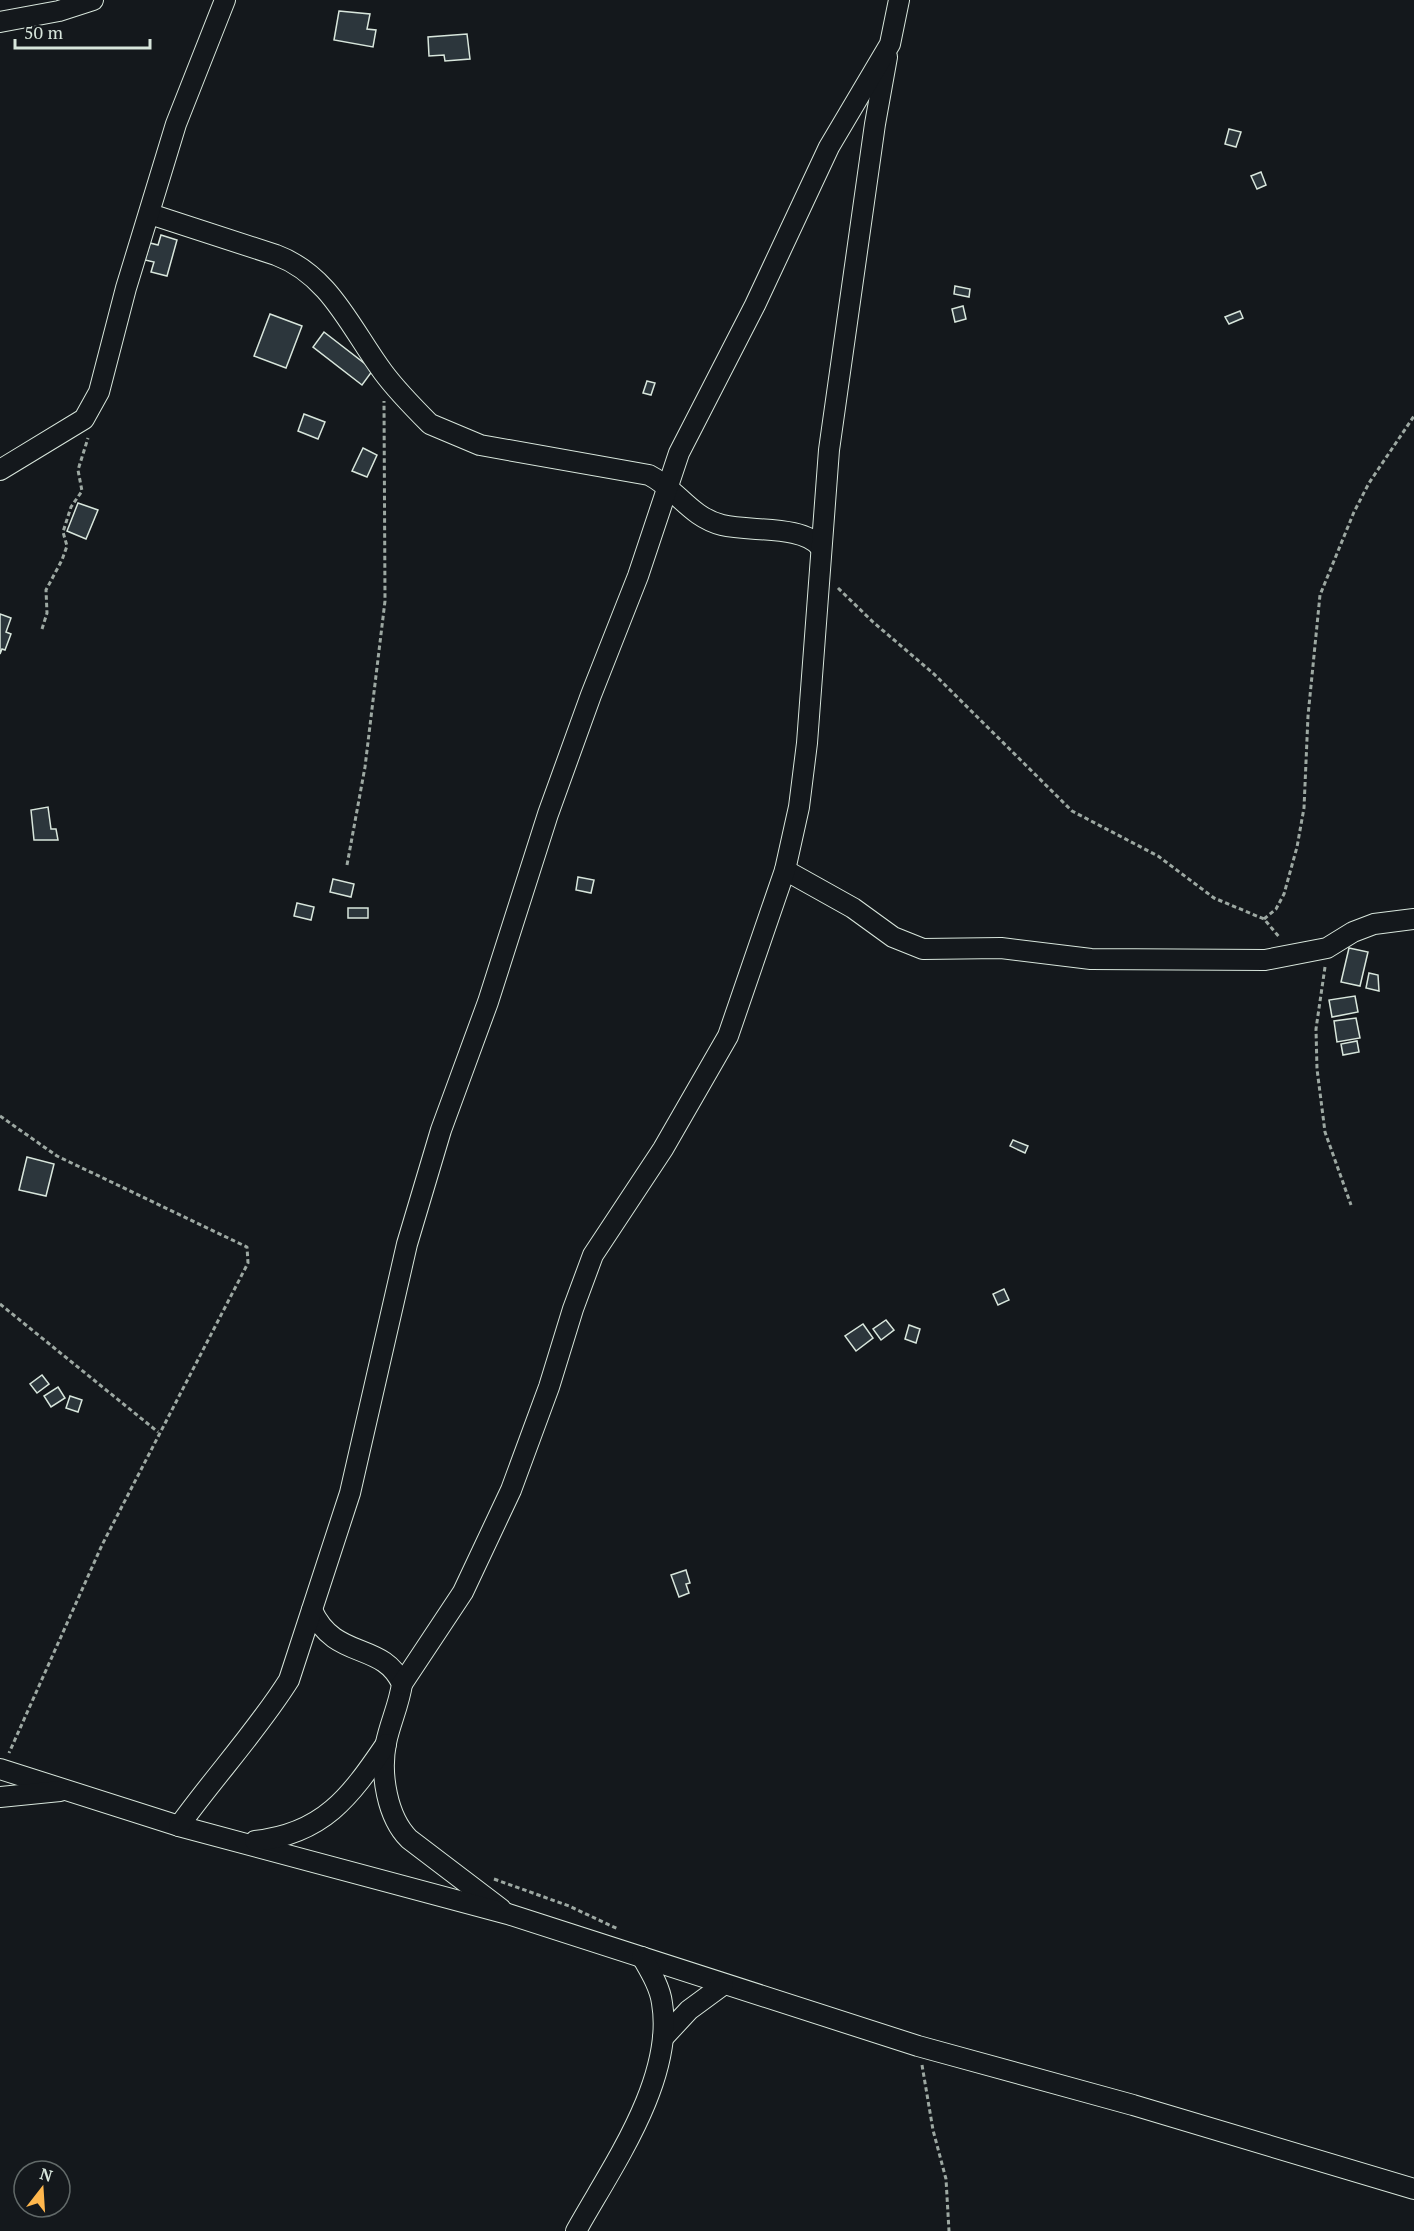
<svg xmlns="http://www.w3.org/2000/svg" width="1414" height="2231" viewBox="0 0 1414 2231" font-family="'PT Serif',serif">
	<style>
		.building { fill: #2c363c; stroke: #d8e6dc; stroke-width: 1.5 }
		.lines { fill: none; stroke-linecap: round; stroke-linejoin: round }
		.minor-casing { stroke: #d8e6dc; stroke-width: 22 }
		.path { stroke: #9da8a2; stroke-width: 3; stroke-dasharray: 4.5 3; stroke-linecap: butt }
		.minor { stroke: #14181c; stroke-width: 20 }
	</style>
	<rect width="100%" height="100%" fill="#14181c"/>
	<g class="building">
		<path d="M339 11 370 14 367 29 376 30 373 47 334 40Z"/>
		<path d="M467 34 470 59 445 61 444 55 429 56 428 37Z"/>
		<path d="M1229 129 1241 132 1236 147 1225 144Z"/>
		<path d="M1261 172 1266 185 1257 189 1251 176Z"/>
		<path d="M161 235 177 240 167 276 151 272 154 262 145 260 150 243 158 245Z"/>
		<path d="M955 286 970 289 969 297 954 294Z"/>
		<path d="M963 306 966 319 955 322 952 309Z"/>
		<path d="M1240 311 1243 318 1229 324 1225 317Z"/>
		<path d="M270 314 302 326 286 368 254 356Z"/>
		<path d="M324 332 373 370 362 385 313 347Z"/>
		<path d="M647 381 655 383 651 395 643 393Z"/>
		<path d="M304 414 325 422 318 439 298 431Z"/>
		<path d="M363 448 377 455 367 477 352 471Z"/>
		<path d="M78 503 98 510 86 539 67 531Z"/>
		<path d="M0 614 11 618 6 632 11 634 5 650 2 649 0 654Z"/>
		<path d="M48 807 51 829H56L58 840H34L31 810Z"/>
		<path d="M578 877 594 880 591 893 576 890Z"/>
		<path d="M333 879 354 884 351 897 330 892Z"/>
		<path d="M297 903 314 907 311 920 294 916Z"/>
		<rect x="348" y="908" width="20" height="10"/>
		<path d="M1349 948 1368 952 1360 986 1341 982Z"/>
		<path d="M1369 973 1378 975 1379 991 1366 988Z"/>
		<path d="M1355 996 1358 1012 1332 1017 1329 1000Z"/>
		<path d="M1356 1018 1360 1038 1337 1042 1334 1021Z"/>
		<path d="M1357 1041 1359 1052 1343 1055 1341 1044Z"/>
		<path d="M1013 1140 1028 1146 1025 1153 1010 1146Z"/>
		<path d="M27 1157 54 1164 46 1196 19 1190Z"/>
		<path d="M1004 1289 1009 1300 998 1305 993 1294Z"/>
		<path d="M886 1320 894 1330 881 1340 873 1329Z"/>
		<path d="M863 1324 873 1338 856 1351 845 1336Z"/>
		<path d="M909 1325 920 1329 916 1343 905 1339Z"/>
		<path d="M42 1375 49 1384 37 1393 30 1384Z"/>
		<path d="M58 1387 65 1398 51 1407 44 1396Z"/>
		<path d="M70 1396 82 1400 78 1412 66 1408Z"/>
		<path d="M686 1570 690 1583 686 1584 689 1593 679 1597 671 1575Z"/>
	</g>
	<g class="lines">
		<defs>
			<g id="minor">
				<path d="M0 22 59 11 93 0"/>
				<path d="M150 214 276 255C330 275 351 329 383 372 397 391 414 408 430 424L480 445 649 475C677 489 690 517 722 525 751 532 803 525 820 547"/>
				<path d="M0 470 84 419 99 392 126 288 176 124 225 0"/>
				<path d="M785 870 853 908 893 937 923 949 1001 948 1091 959 1265 960 1327 948 1353 932 1374 924 1414 919"/>
				<path d="M312 1610C335 1661 383 1641 402 1684 399 1705 390 1723 386 1743 380 1774 387 1817 409 1839L501 1909"/>
				<path d="M402 1684 463 1592 511 1490 549 1387 573 1309 593 1255 663 1149 728 1036 785 870 799 807 807 743 829 450 875 124 887 57"/>
				<path d="M0 1769 179 1826 508 1914 918 2046 1133 2105 1414 2189"/>
				<path d="M0 1797 60 1791"/>
				<path d="M179 1826C214 1777 257 1731 289 1680L350 1493 407 1244 441 1130 488 1002 548 814 591 695 638 576 679 453 755 305 829 147 890 44 899 0"/>
				<path d="M255 1841C323 1834 350 1797 386 1744"/>
				<path d="M663 2038 689 2010 723 1985"/>
				<path d="M576 2231C611 2168 675 2079 662 2003 660 1987 650 1971 642 1957"/>
			</g>
		</defs>
		<use href="#minor" class="minor-casing"/>
		<g class="path">
			<path d="M838 588 873 622 934 674 1072 811 1158 856 1214 898 1264 919 1280 938"/>
			<path d="M42 629 47 613 46 590 62 560 67 546 63 532 71 507 82 491 78 470 88 438"/>
			<path d="M347 865 365 767 385 601 384 401"/>
			<path d="M1264 919 1276 909 1284 894 1297 847 1304 808 1308 716 1320 595 1354 512 1369 483 1414 416"/>
			<path d="M1325 967 1316 1029 1317 1069 1325 1132 1351 1205"/>
			<path d="M0 1116 57 1156 247 1247 248 1263 102 1545 9 1753"/>
			<path d="M0 1304 158 1432"/>
			<path d="M494 1879 569 1906 618 1929"/>
			<path d="M922 2065 933 2130 946 2179 949 2231"/>
		</g>
		<use href="#minor" class="minor"/>
	</g>
	<g transform="translate(42 2189) rotate(17)"><circle r="28" fill="#14181c" stroke="#626a69" stroke-width="1.5"/>
	<path d="M0-4.5L10 22L0 15L-10 22Z" fill="#ffb74d"/>
	<text y="-9" font-size="16" font-weight="bold" text-anchor="middle" fill="#d8e6dc">N</text>
	</g>
	<path d="M15 39v9h135v-9" fill="none" stroke="#d8e6dc" stroke-width="3"/>
	<text x="24" y="39" font-size="18" fill="#d8e6dc" stroke="#14181c" stroke-width="4.5" paint-order="stroke">50 m</text>
</svg>
